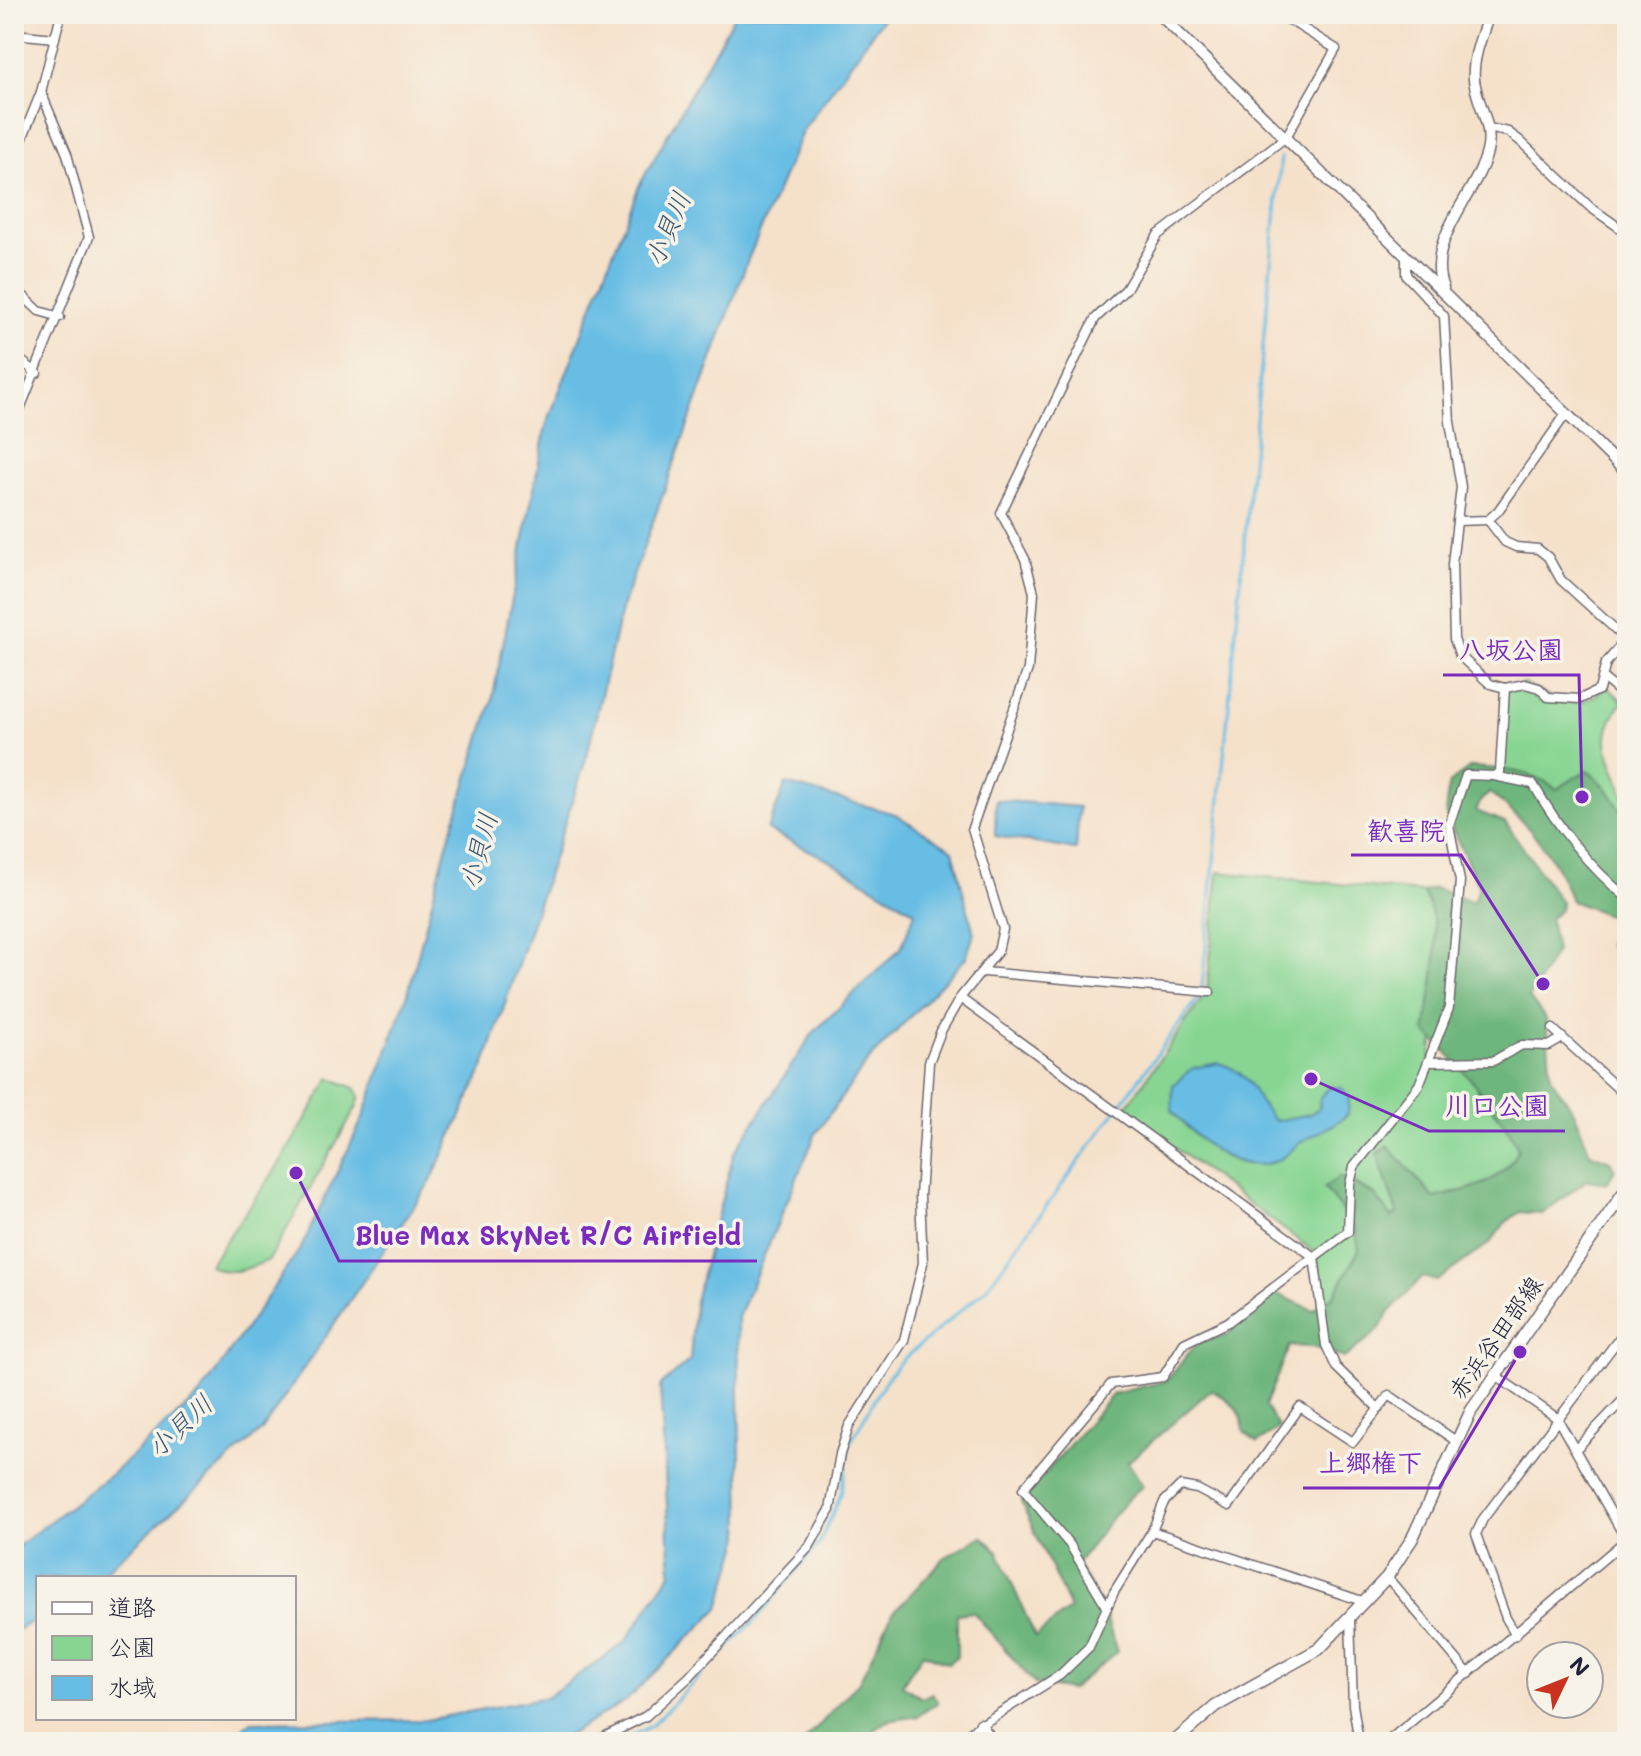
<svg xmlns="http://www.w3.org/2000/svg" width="1641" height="1756" viewBox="0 0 1641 1756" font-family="Mali,'Klee One',sans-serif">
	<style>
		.green { fill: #88d593; stroke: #557c67; stroke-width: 2 }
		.forest { fill: #6eb67d; stroke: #486c5c; stroke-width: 2 }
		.water { fill: #67bde4; stroke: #447090; stroke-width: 2 }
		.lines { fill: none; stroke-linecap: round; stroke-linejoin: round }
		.stream { stroke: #67bde4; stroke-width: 3 }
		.minor-casing { stroke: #6c656d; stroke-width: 11 }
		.tertiary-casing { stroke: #6c656d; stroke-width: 13 }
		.secondary-casing { stroke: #6c656d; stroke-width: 14 }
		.minor { stroke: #fff; stroke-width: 8 }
		.tertiary { stroke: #fff; stroke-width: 10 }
		.secondary { stroke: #fff; stroke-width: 11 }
		.labels { text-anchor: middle; stroke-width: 7; stroke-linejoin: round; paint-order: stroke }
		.street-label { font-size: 24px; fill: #22223b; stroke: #f7f3e8 }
		.water-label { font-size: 26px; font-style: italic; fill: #3a5876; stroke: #f7f3e8 }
		.leader { fill: none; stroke: #7b2cbf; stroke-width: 3 }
		.callout-dot { fill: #7b2cbf; stroke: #f7f3e8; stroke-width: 3 }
		.callout-label { font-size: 26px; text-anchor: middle; font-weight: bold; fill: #7b2cbf; stroke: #f7f3e8; stroke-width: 7; stroke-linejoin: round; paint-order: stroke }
	</style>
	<rect width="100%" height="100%" fill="#f7f3e8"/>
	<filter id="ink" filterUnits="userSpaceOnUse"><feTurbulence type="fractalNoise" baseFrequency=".0125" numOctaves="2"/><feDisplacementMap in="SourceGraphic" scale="16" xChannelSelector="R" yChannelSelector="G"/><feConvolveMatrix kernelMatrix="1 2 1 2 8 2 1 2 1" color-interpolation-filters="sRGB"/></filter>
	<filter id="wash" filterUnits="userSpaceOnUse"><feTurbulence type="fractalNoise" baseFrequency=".006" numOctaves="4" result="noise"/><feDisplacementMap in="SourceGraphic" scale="32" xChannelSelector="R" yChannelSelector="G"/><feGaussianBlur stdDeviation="1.8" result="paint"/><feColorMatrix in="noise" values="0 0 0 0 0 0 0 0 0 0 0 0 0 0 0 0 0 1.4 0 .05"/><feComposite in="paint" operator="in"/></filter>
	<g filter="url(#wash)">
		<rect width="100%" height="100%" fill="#f5e1ca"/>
		<g class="green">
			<path d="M1525 684C1553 700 1582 714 1606 686L1623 701C1587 749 1622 765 1627 812 1630 839 1627 868 1627 894L1500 772 1505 688Z"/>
			<path d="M1218 872 1460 896 1429 1067 1472 1060 1477 1090 1530 1154 1499 1179 1445 1205 1322 1306 1317 1254 1124 1110 1207 992Z"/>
			<path d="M330 1078 355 1088 360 1096 356 1108 269 1260C248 1269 230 1277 209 1265L280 1163Z"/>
		</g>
		<path class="forest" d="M1471 767C1502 769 1531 770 1557 789L1587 770 1605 786 1627 819V972L1608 944 1624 921 1571 901C1556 855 1527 822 1490 793L1482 799 1476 811 1505 822 1561 902 1560 910 1550 919 1556 951 1529 998 1546 1019 1551 1078 1575 1113 1590 1153 1610 1161 1615 1170 1607 1183 1587 1180 1542 1214 1520 1212 1505 1223 1491 1242 1437 1281 1422 1277 1387 1315 1379 1330 1344 1358 1312 1347 1289 1346 1265 1406 1279 1428 1257 1443 1244 1432C1243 1410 1230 1399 1211 1390L1128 1462 1143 1486C1115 1507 1099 1538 1076 1564L1103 1607 1117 1652 1071 1690 1035 1684 973 1612 957 1614V1656L948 1663 923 1653 902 1685 922 1698 932 1693 938 1702 918 1716 887 1721 860 1742H804L859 1682 892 1614 944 1558 982 1536 998 1551 1035 1637 1070 1609 1021 1502 1113 1394 1166 1381C1189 1358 1188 1338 1226 1336L1273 1292 1313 1310 1334 1295 1359 1250 1355 1227 1324 1188 1340 1177 1374 1194 1392 1217 1397 1213 1377 1154 1388 1146 1434 1198C1470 1189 1502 1185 1518 1149 1506 1117 1451 1054 1425 1032 1432 988 1447 931 1422 892L1434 888 1473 902 1479 887 1445 813 1449 783Z"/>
		<g class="water">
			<path d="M735 14H886L803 130 749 257 621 610 586 759 485 1064 431 1181 262 1430 98 1578H38V1618L14 1632V1549L113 1473 200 1395 302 1246 363 1118 408 993 446 848 492 701 546 426 639 186Z"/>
			<path d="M786 784 895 814 953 850 974 934 966 958 868 1061 816 1133 738 1317 741 1537 719 1608 627 1700 557 1742H220L251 1722 426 1720 547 1697 625 1642 671 1573 660 1386 690 1360 695 1301 734 1153 813 1033 901 948 915 912 827 859 767 830Z"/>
			<path d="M996 800 1079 807 1076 850 995 836Z"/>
			<path d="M1218 1063C1257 1074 1251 1099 1275 1121L1310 1114 1319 1108 1320 1098 1329 1088 1341 1087 1349 1097 1348 1114C1334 1127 1318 1132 1301 1142 1293 1148 1285 1158 1276 1161 1235 1177 1196 1139 1172 1110L1173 1085 1193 1068Z"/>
		</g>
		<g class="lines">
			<g class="stream">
				<path d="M1202 988 1281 157"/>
				<path d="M618 1742 651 1726 755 1620 819 1544 841 1494 850 1443 885 1381 899 1363 986 1289 1201 994"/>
			</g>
		</g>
	</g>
	<g filter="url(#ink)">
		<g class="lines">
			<defs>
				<g id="minor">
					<path d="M14 34 55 38"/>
					<path d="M1488 128 1508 132 1519 140 1590 207 1627 233"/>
					<path d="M14 159 41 92 61 14"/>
					<path d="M1406 256V275L1444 316 1450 422 1461 487 1452 564 1454 639 1460 656 1490 684 1505 688 1525 684 1539 688 1548 697 1580 699 1599 690 1606 663 1627 638"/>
					<path d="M14 287 39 311 60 317"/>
					<path d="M14 355 37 373"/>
					<path d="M14 424 89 237 67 154 41 92"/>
					<path d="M1488 520 1505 542 1516 547 1538 549 1548 557 1561 580 1626 639"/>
					<path d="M1457 521 1488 520 1498 511 1566 414"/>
					<path d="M1604 679 1627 698"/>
					<path d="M1494 776 1533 784C1559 828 1587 865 1627 898"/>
					<path d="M984 972 1210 992"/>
					<path d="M960 998 1314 1257 1228 1322 1184 1343 1163 1377 1111 1384 1023 1489 1070 1545 1107 1607"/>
					<path d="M1553 1029 1627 1097"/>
					<path d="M1430 1062 1493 1061 1522 1045 1549 1046 1561 1039"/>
					<path d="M1615 1205 1627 1213"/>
					<path d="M1496 1376 1557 1418 1627 1541"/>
					<path d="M1379 1409 1336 1367 1326 1345 1314 1257 1348 1232 1350 1184 1354 1167 1419 1085 1449 1008 1460 881 1449 825 1466 775 1495 776 1500 772 1505 688"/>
					<path d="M1576 1449 1627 1396"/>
					<path d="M1152 1531 1365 1602"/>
					<path d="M1387 1577 1469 1674"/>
					<path d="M1350 1619 1353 1705 1359 1742"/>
					<path d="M1516 1635 1506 1618 1476 1534 1483 1519 1627 1328"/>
					<path d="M980 1723 995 1742"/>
					<path d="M594 1742 646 1716 689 1677 809 1547 830 1510 840 1454 849 1426 904 1340 923 1263 920 1196 929 1062 941 1031 960 998 998 951 1003 929 972 828 1028 669 1034 593 1025 559 1001 513 1095 319 1126 289 1158 235 1286 137 1336 49 1280 14"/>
					<path d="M954 1742 1060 1675 1089 1647 1114 1592 1152 1531 1164 1502 1180 1486 1197 1489 1229 1506 1300 1407 1353 1442 1389 1395 1456 1441"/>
					<path d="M1387 1742 1627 1539"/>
				</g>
				<g id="tertiary">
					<path d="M1159 14 1627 473"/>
					<path d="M1443 288C1424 241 1476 195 1487 152 1494 126 1477 105 1474 80 1472 58 1482 35 1489 14"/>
				</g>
				<path id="secondary" d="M1174 1742 1216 1706 1319 1649 1387 1577 1412 1539 1471 1411 1627 1188"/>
			</defs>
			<use href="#minor" class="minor-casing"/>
			<use href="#tertiary" class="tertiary-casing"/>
			<use href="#secondary" class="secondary-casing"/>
			<use href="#minor" class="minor"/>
			<use href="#tertiary" class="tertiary"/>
			<use href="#secondary" class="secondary"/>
		</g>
	</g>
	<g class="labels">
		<g class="street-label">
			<text transform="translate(1496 1338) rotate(-55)" y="8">赤浜谷田部線</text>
		</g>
		<g class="water-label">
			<text transform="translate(668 229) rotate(-67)" y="9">小貝川</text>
			<text transform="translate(479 851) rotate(-75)" y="9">小貝川</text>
			<text transform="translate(180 1426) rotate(-43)" y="9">小貝川</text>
		</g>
	</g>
	<path class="leader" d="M1582 797L1579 675H1443M1543 984L1461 855H1351M1311 1079L1429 1131H1565M296 1173L339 1261H757M1520 1352L1439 1488H1303"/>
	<g class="callout-dot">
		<circle cx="1582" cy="797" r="8"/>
		<circle cx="1543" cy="984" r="8"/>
		<circle cx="1311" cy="1079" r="8"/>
		<circle cx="296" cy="1173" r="8"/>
		<circle cx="1520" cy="1352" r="8"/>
	</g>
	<g class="callout-label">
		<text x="1511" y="659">八坂公園</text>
		<text x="1406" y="840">歓喜院</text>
		<text x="1497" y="1115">川口公園</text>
		<text x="548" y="1245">Blue Max SkyNet R/C Airfield</text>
		<text x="1371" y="1472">上郷権下</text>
	</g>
	<rect width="1641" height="1756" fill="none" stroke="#f7f3e8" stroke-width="48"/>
	<rect x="36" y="1576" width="260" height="144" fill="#f7f3e8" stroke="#a29fa3" stroke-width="2"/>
	<rect x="52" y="1602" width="40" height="12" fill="#ffffff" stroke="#a29fa3" stroke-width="2"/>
	<text x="108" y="1616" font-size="24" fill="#22223b">道路</text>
	<rect x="52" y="1636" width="40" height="24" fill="#88d593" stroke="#a29fa3" stroke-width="2"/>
	<text x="108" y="1656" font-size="24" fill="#22223b">公園</text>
	<rect x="52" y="1676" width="40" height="24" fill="#67bde4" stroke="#a29fa3" stroke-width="2"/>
	<text x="108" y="1696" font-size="24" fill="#22223b">水域</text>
	<g transform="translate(1565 1680) rotate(47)"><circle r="38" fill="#f7f3e8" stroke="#a29fa3" stroke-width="2"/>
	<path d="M0-6L14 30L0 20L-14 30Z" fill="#c8321e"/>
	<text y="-12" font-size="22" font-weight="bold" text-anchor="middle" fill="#22223b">N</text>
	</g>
</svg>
